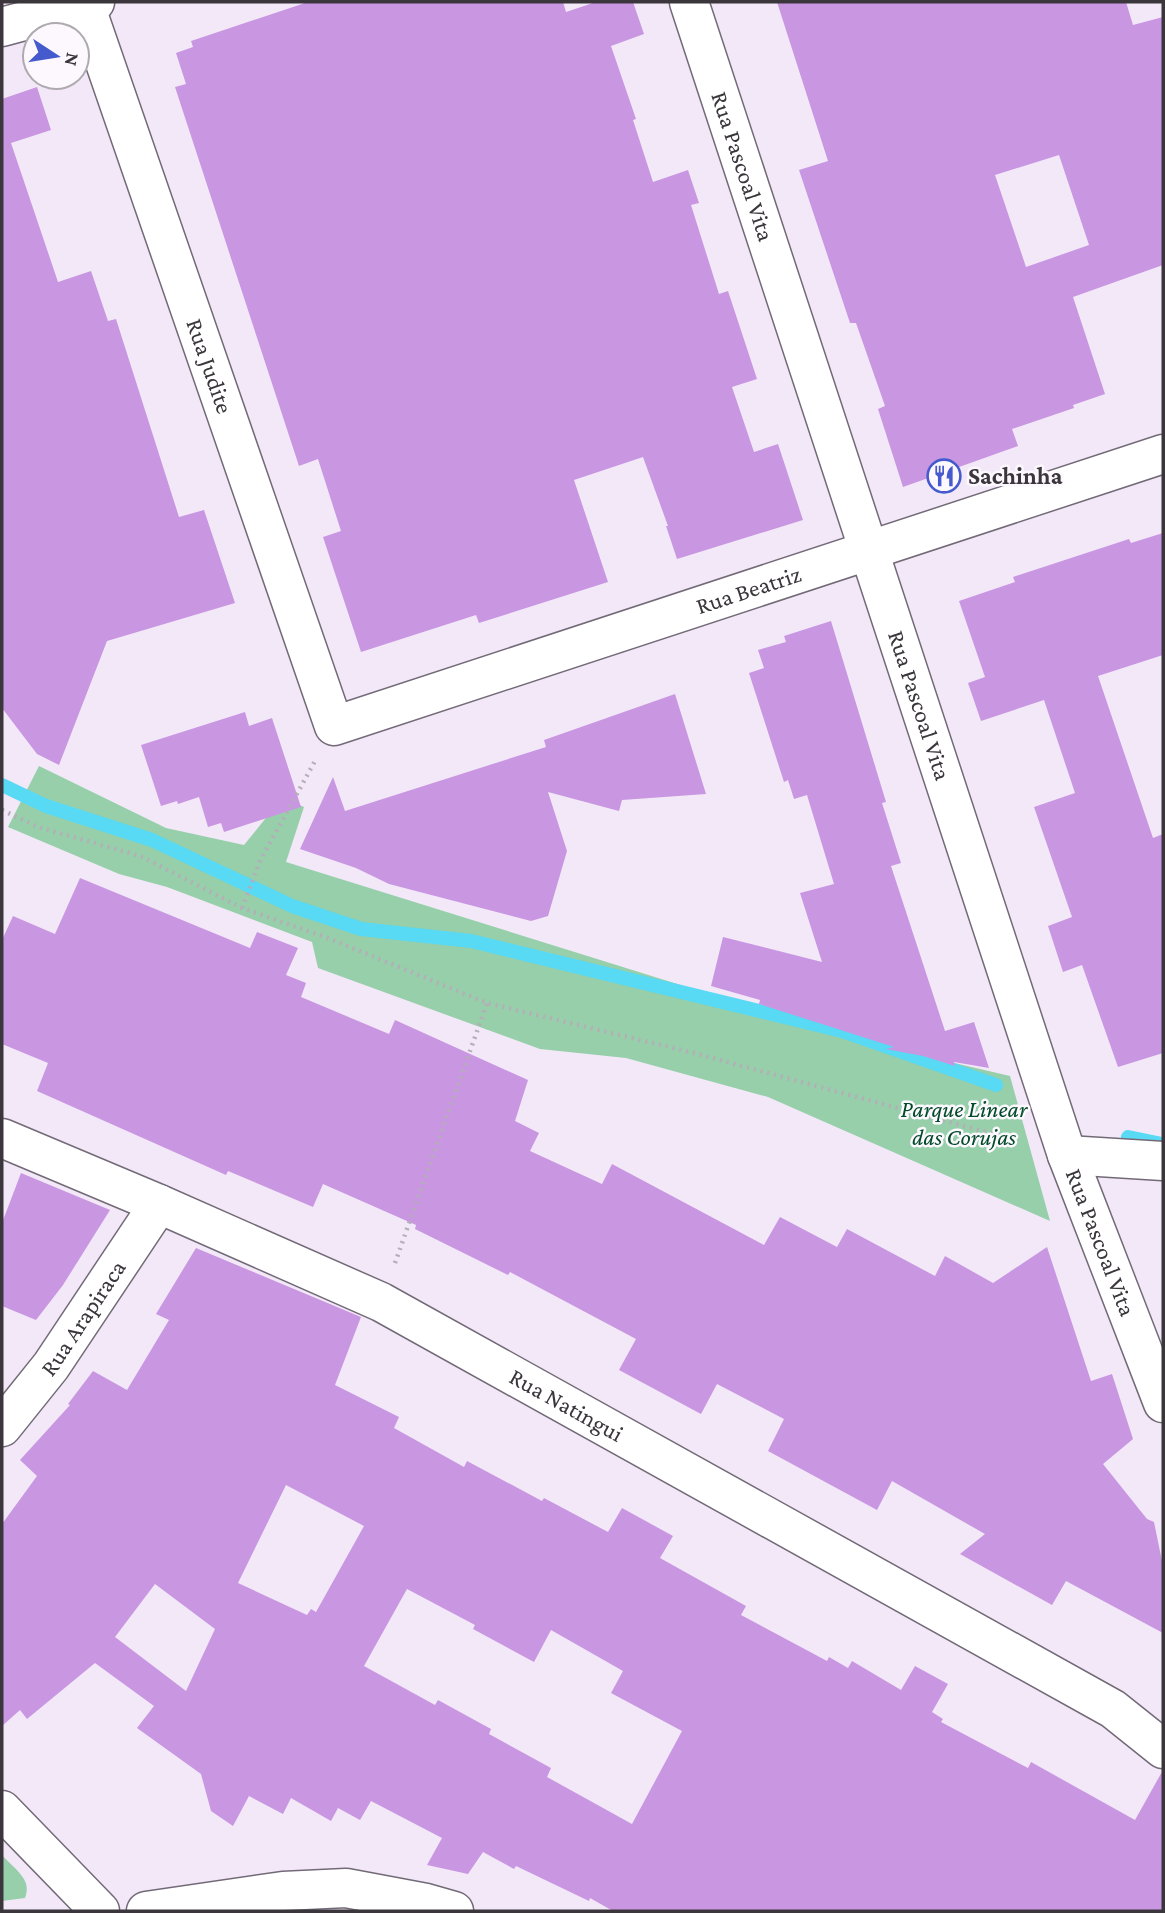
<svg xmlns="http://www.w3.org/2000/svg" width="1165" height="1913" viewBox="0 0 1165 1913" font-family="'Crimson Pro',serif">
	<style>
		.green { fill: #96cfaa }
		.lines { fill: none; stroke-linecap: round; stroke-linejoin: round }
		.stream { stroke: #58d9f4; stroke-width: 14 }
		.building { fill: #c996e2; fill-rule: evenodd }
		.minor-casing { stroke: #736a78; stroke-width: 41 }
		.path { stroke: #b5adb9; stroke-width: 4.5; stroke-dasharray: 2 5; stroke-linecap: butt }
		.minor { stroke: #fff; stroke-width: 38 }
		.labels { text-anchor: middle; stroke-width: 5; stroke-linejoin: round; paint-order: stroke }
		.street-label { font-size: 24px; fill: #3a363c; stroke: #fcf8fe }
		.poi-label { font-size: 24px; font-weight: bold; fill: #3a363c; stroke: #fcf8fe; text-anchor: start }
		.park-label { font-size: 24px; font-style: italic; fill: #004a28; stroke: #fcf8fe }
	</style>
	<rect width="100%" height="100%" fill="#f2e8f8"/>
	<g class="green">
		<path d="M39 766 166 828 244 845 282 798 304 807 286 862 860 1041 1010 1076 1050 1221 768 1097 626 1058 540 1049 318 968 312 942 167 887 119 874 8 827Z"/>
		<path d="M2 1855C14 1869 33 1879 25 1898L2 1901Z"/>
	</g>
	<g class="lines">
		<g class="stream">
			<path d="M2 785 46 806 152 840 292 906 361 929 471 941 842 1031 996 1085"/>
			<path d="M1128 1137 1162 1144"/>
		</g>
	</g>
	<g class="building">
		<path d="M308 2H563L566 12 596 2H633L644 34 611 46 636 119 633 120 653 182 688 170 699 203 691 205 719 294 728 291 757 379 732 387 754 452 778 444 803 520 677 559 666 526H668L643 457 574 480 608 582 479 623 476 615 361 652 323 537 341 531 318 459 299 466 175 87 186 84 176 53 193 47 191 41Z"/>
		<path d="M777 2H1126L1133 25 1163 17V265L1073 297 1105 394 1073 405 1074 408 1012 429 1018 446 903 487 878 409 885 406 856 323H850L799 170 828 161ZM1059 155 1089 245 1026 267 995 175Z"/>
		<path d="M37 87 51 130 11 143 58 282 91 271 108 321 116 319 179 517 204 510 235 603 107 641 59 765 37 754 2 708V99Z"/>
		<path d="M1163 533V655L1098 676 1153 838 1163 834V1053L1118 1067 1082 965 1063 972 1048 926 1072 917 1034 807 1075 793 1044 700 981 721 968 683 985 677 959 601 1015 582 1013 577 1129 539 1131 543Z"/>
		<path d="M831 621 886 802 882 803 901 863 891 866 945 1031 974 1022 989 1068 954 1062 955 1066 923 1056 886 1049 894 1047 759 1004 760 1000 711 986 723 937 822 962 800 893 834 884 807 795 794 799 788 780 784 782 749 673 764 668 758 650 786 642 784 636Z"/>
		<path d="M675 694 706 794 622 800 619 811 548 792 567 851 548 916 531 921 389 884 356 868 300 849 333 777 345 811 546 747 544 740Z"/>
		<path d="M245 712 249 726 272 718 301 807 224 832 221 823 208 827 199 797 178 804 177 801 161 806 141 745Z"/>
		<path d="M80 878 250 948 257 932 298 948 286 975 306 983 301 997 389 1034 395 1020 528 1080 515 1121 539 1133 530 1151 602 1184 612 1164 764 1245 780 1217 837 1247 847 1229 935 1276 945 1256 993 1283 1047 1247 1091 1381 1112 1374 1133 1439 1103 1464 1147 1519 1154 1522 1163 1566V1633L1066 1581 1052 1605 960 1554 985 1534 892 1481 877 1510 768 1451 784 1419 717 1384 701 1414 619 1370 636 1339 510 1272 508 1275 415 1229 416 1225 323 1184 313 1207 228 1171 226 1175 37 1091 48 1063 2 1044V940L13 916 55 934Z"/>
		<path d="M21 1173 110 1210 63 1285 36 1320 2 1306V1223Z"/>
		<path d="M196 1248 361 1317 335 1385 399 1417 394 1428 464 1467 467 1461 542 1501 544 1498 608 1532 622 1508 673 1536 660 1558 746 1606 741 1615 827 1661 829 1657 848 1668 852 1661 901 1690 915 1666 948 1684 932 1712 943 1719 941 1722 1028 1768 1031 1762 1135 1820 1163 1770V1911H613L590 1898 589 1901 516 1866 514 1869 483 1852 468 1874 427 1865 442 1838 371 1801 360 1820 338 1808 331 1821 291 1798 283 1814 249 1796 233 1826 211 1811 201 1774 137 1728 154 1706 95 1663 27 1719 20 1710 2 1726V1524L37 1476 20 1460 70 1405 68 1404 93 1371 127 1390 169 1320 156 1314ZM286 1485 364 1526 316 1612 311 1609 307 1615 238 1583ZM155 1584 215 1629 186 1691 115 1637ZM407 1589 475 1625 473 1629 534 1662 551 1630 623 1671 611 1693 682 1731 632 1824 547 1777 551 1768 489 1734 491 1729 438 1700 435 1705 364 1666Z"/>
	</g>
	<g class="lines">
		<defs>
			<g id="minor">
				<path id="s1" d="M689 2 1067 1155 1163 1403"/>
				<path id="s2" d="M85 5 334 726 1163 454"/>
				<path d="M2 27 95 2"/>
				<path id="s3" d="M2 1138 159 1204 381 1302 1113 1709 1163 1749"/>
				<path d="M1067 1155 1163 1161"/>
				<path id="s4" d="M2 1427 51 1366 159 1204"/>
				<path d="M2 1810 100 1911"/>
				<path d="M146 1911 283 1891 346 1888 426 1903 454 1911"/>
			</g>
		</defs>
		<use href="#minor" class="minor-casing"/>
		<g class="path">
			<path d="M2 810 38 827 140 856 242 908 328 938 487 1003 694 1053 1016 1140"/>
			<path d="M242 908 260 861 315 761"/>
			<path d="M395 1263 487 1003"/>
		</g>
		<use href="#minor" class="minor"/>
	</g>
	<defs>
		<symbol id="restaurant-ring" viewBox="-11 -11 22 22"><circle r="9.5" fill="#fcf8fe" stroke="#445acd" stroke-width="1.5"/><path d="M-5-6h1v4h1v-4h1v4h1v-4h1v5L-1.5 .5V6h-2V.5L-5-1ZM5-6V6H3V1.5H1.5Q1.5-4 5-6Z" fill="#445acd"/></symbol>
	</defs>
	<g fill-rule="evenodd">
		<use href="#restaurant-ring" x="925" y="457" width="38" height="38"/>
	</g>
	<g class="labels">
		<g class="street-label">
			<text dy="8" stroke="none"><textPath href="#s1" startOffset="173">Rua Pascoal Vita</textPath></text>
			<text dy="8" stroke="none"><textPath href="#s2" startOffset="382">Rua Judite</textPath></text>
			<text dy="8" stroke="none"><textPath href="#s2" startOffset="1199">Rua Beatriz</textPath></text>
			<text dy="8" stroke="none"><textPath href="#s1" startOffset="740">Rua Pascoal Vita</textPath></text>
			<text dy="8" stroke="none"><textPath href="#s1" startOffset="1307">Rua Pascoal Vita</textPath></text>
			<text dy="8" stroke="none"><textPath href="#s4" startOffset="136">Rua Arapiraca</textPath></text>
			<text dy="8" stroke="none"><textPath href="#s3" startOffset="625">Rua Natingui</textPath></text>
		</g>
		<g class="poi-label">
			<text x="968" y="484">Sachinha</text>
		</g>
		<g class="park-label">
			<text x="964" y="1117">Parque Linear<tspan x="964" dy="28">das Corujas</tspan></text>
		</g>
	</g>
	<rect width="1165" height="1913" fill="none" stroke="#3a363c" stroke-width="7"/>
	<g transform="translate(56 56) rotate(102)"><circle r="33" fill="#fcf8fe" stroke="#aeaab0" stroke-width="2"/>
	<path d="M0-5L12 26L0 18L-12 26Z" fill="#445acd"/>
	<text y="-10" font-size="19" font-weight="bold" text-anchor="middle" fill="#3a363c">N</text>
	</g>
</svg>
